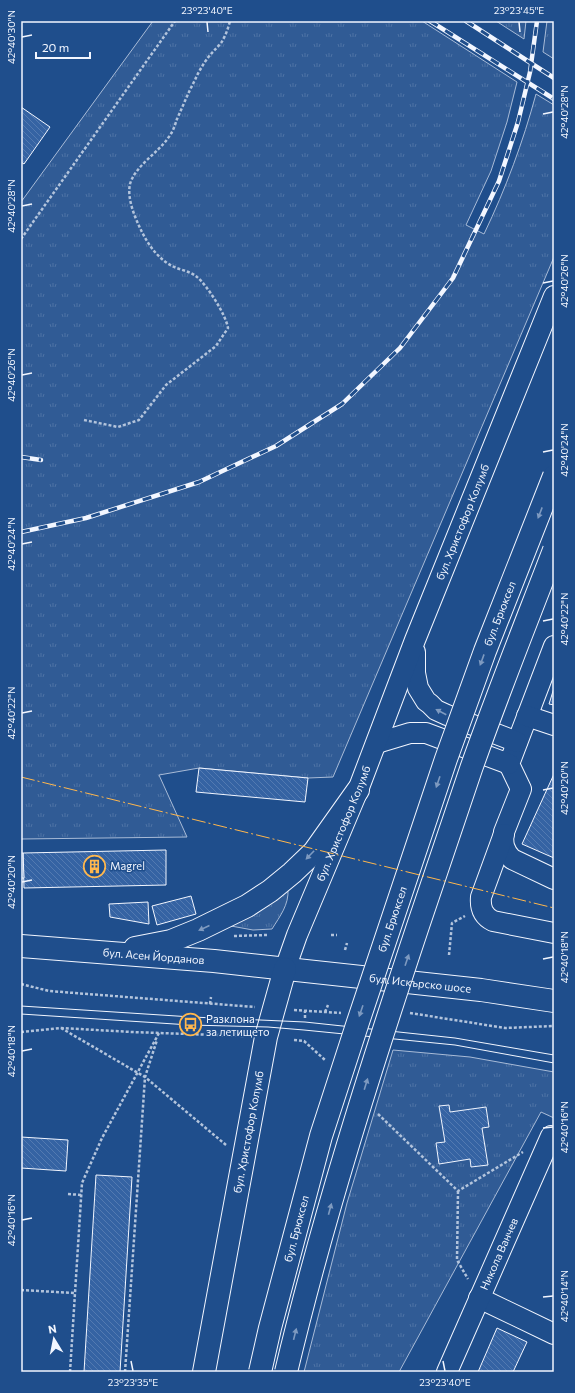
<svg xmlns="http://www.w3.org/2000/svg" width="575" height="1393" viewBox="0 0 575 1393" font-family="Commissioner,sans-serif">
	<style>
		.grass { fill: url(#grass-tufts); stroke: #a8bbd7 }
		.building { fill: url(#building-back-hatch); stroke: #f2f6ff }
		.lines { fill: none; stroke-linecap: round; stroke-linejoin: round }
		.minor-casing { stroke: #f2f6ff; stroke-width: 22 }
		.major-casing { stroke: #f2f6ff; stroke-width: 24 }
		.path { stroke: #b3c4dc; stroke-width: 2.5; stroke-dasharray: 3 2; stroke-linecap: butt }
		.minor { stroke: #1f4e8c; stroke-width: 20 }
		.major { stroke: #1f4e8c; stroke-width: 22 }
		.tram { stroke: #f2f6ff; stroke-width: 1 }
		.rail-casing { stroke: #f2f6ff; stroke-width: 4.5 }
		.rail { stroke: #1f4e8c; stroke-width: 3; stroke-dasharray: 9; stroke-linecap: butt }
		.major-bridge-casing { stroke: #f2f6ff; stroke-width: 24; stroke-linecap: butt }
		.major-bridge { stroke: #1f4e8c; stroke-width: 22 }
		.power { stroke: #ffb74d; stroke-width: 1; stroke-dasharray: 14 3 2 3; stroke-linecap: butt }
		.oneway { fill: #7e9ac0 }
		.ticks { fill: none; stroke: #f2f6ff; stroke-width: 1.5 }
		.labels { text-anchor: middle; stroke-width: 3; stroke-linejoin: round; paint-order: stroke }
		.street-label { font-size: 11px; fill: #f2f6ff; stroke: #1f4e8c }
		.poi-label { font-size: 11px; fill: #f2f6ff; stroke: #1f4e8c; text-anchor: start }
		.neatline { fill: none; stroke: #f2f6ff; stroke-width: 1.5 }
		.ticks-label { font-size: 10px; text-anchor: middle; fill: #f2f6ff }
	</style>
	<defs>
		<pattern id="grass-tufts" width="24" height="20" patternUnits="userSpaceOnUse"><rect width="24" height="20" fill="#305b95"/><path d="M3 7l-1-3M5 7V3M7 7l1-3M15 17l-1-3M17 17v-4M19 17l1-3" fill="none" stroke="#4e73a5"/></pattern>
		<pattern id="building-back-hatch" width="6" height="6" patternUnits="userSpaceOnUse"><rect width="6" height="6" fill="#3563a3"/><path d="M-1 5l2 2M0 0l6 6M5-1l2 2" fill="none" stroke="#537ab1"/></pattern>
	</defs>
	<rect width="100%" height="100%" fill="#1f4e8c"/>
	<g class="grass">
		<path d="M153 21H422L517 82 507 122 491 171 466 225 484 234C506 188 523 142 536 94L554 105V257L333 777 308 778 199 768 159 775 187 837 21 839V202Z"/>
		<path d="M496 21H526L524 39Z"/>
		<path d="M547 21H554V59L543 52Z"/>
		<path d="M288 889C289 905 280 916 272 929L253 930 231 926Z"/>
		<path d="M393 1050 470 1057 554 1072V1118L541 1112 399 1372H304L347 1203Z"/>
	</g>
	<g class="building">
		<path d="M21 107 50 127 24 164 21 162Z"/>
		<path d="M554 688V705L549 704Z"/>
		<path d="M199 768 308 778 305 802 196 792Z"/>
		<path d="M554 774V858L522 844Z"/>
		<path d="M166 850V885L24 888 23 853Z"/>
		<path d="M21 853H23L24 878H21Z"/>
		<path d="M191 896 196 914 157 925 152 906Z"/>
		<path d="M148 902 149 924 110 917 109 904Z"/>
		<path d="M449 1105 450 1112 486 1107 489 1127 482 1128 488 1165 471 1167 470 1159 439 1164 436 1143 445 1142 439 1106Z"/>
		<path d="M21 1137 68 1140 66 1171 21 1168Z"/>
		<path d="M96 1175 132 1177 120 1372H84Z"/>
		<path d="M497 1328 527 1342 513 1372H478Z"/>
	</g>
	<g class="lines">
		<defs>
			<g id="minor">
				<path d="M554 646 509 764 521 789 504 832C502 843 504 851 512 859L554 879"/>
				<path d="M415 652V673L418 688 426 701 430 704 436 710 447 715 517 742"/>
				<path d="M527 716 554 725"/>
				<path d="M377 743 410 733H426L509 764"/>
				<path d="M504 834 481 897C480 908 483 916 493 921L554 933"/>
				<path id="s1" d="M285 969 297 935 358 790 415 640 554 296"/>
				<path d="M479 1298 554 1334"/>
				<path id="s2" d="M447 1372 551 1136 554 1137"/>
			</g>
			<g id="major">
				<path id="s3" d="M21 946 214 961 481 990 554 1001"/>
				<path d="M135 948 171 941 198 930 247 906 270 891 292 873 314 852 358 790"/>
				<path id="s4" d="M204 1372 266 1037 285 969"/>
			</g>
		</defs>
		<use href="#minor" class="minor-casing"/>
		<use href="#major" class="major-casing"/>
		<g class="path">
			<path d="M21 239 175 21"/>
			<path d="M84 420 118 427 139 420 166 385 216 346 228 328C226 315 207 285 197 277 190 271 180 270 172 266 157 258 147 243 140 228 134 215 127 198 130 184 135 166 158 153 168 138 173 132 175 125 177 119 183 106 188 93 195 80 198 73 202 66 207 59 211 53 216 49 221 43 225 37 228 29 230 21"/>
			<path d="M331 935H337"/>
			<path d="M234 936 267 935"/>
			<path d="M345 950 347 943"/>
			<path d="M449 955 452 923 465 916"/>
			<path d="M21 984 49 991 255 1007"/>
			<path d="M210 1004 211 997"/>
			<path d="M294 1010 341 1013"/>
			<path d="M325 1012 328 1005"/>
			<path d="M410 1013 505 1028 554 1026"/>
			<path d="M305 1018V1011"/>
			<path d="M61 1028 145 1077 226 1145"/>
			<path d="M21 1032 61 1028 132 1032 244 1036"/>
			<path d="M235 1032 237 1036"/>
			<path d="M294 1040 304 1041 325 1060"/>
			<path d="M378 1114 458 1191 523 1152"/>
			<path d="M458 1191 457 1260 468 1279"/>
			<path d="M68 1194 81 1195"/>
			<path d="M21 1290 74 1293"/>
			<path d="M70 1372 82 1183 102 1138 159 1033"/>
			<path d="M125 1372 145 1077 157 1040"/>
		</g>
		<use href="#minor" class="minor"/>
		<use href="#major" class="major"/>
		<g class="tram">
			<path d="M21 1006 192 1017 305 1022 455 1038 554 1055"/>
			<path d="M21 1014 190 1025 268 1027 304 1030 455 1045 554 1063"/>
		</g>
		<defs>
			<g id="rail">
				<path d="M430 21 554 99"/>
				<path d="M466 21 554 78"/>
				<path d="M21 457 41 460"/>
				<path d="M21 532 86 518 199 482 276 446 342 404 400 348 453 278 499 181 518 122 530 72 537 21"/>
			</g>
		</defs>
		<use href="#rail" class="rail-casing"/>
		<use href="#rail" class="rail"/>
		<defs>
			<g id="major-bridge">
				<path id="s5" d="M260 1372 270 1328 321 1136 358 1022 446 759 485 651 554 476"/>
				<path d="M286 1372C322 1221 369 1073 418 926 436 874 453 821 471 769 497 695 526 623 554 550"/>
			</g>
		</defs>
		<use href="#major-bridge" class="major-bridge-casing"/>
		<use href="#major-bridge" class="major-bridge"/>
		<path class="power" d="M21 777 554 908"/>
	</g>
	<defs><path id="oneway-solid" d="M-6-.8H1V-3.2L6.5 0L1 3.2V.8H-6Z"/></defs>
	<g class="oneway">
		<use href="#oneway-solid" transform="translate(540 513) rotate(111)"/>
		<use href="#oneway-solid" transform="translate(482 660) rotate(110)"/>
		<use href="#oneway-solid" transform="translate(441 712) rotate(-152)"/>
		<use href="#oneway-solid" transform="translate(438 782) rotate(109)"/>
		<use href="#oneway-solid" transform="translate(310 855) rotate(134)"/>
		<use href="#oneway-solid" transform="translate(204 928) rotate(156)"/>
		<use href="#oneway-solid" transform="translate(407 960) rotate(-71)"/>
		<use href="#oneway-solid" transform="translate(361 1011) rotate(109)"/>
		<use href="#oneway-solid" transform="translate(366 1084) rotate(-73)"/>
		<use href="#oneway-solid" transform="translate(330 1209) rotate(-75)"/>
		<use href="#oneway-solid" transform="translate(295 1334) rotate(-76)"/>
	</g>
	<path class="ticks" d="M207 22 208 32M519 22 520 32M22 37 32 35M543 114 553 112M22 206 32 204M543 283 553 281M22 375 32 373M543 452 553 450M22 544 32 542M543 621 553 619M22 713 32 711M543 790 553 788M22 882 32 880M543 959 553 957M22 1051 32 1049M543 1128 553 1127M22 1220 32 1218M543 1297 553 1296M131 1361 133 1371M443 1361 445 1371"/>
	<defs>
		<symbol id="building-ring" viewBox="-11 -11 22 22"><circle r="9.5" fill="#1f4e8c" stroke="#ffb74d" stroke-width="1.5"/><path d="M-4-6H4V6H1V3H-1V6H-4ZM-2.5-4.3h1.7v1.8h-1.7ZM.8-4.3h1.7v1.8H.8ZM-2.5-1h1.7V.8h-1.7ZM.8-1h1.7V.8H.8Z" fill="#ffb74d"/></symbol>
		<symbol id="bus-ring" viewBox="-11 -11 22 22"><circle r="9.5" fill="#1f4e8c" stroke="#ffb74d" stroke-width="1.5"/><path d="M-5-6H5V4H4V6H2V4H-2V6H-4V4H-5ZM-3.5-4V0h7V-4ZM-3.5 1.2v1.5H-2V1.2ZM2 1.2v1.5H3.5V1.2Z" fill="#ffb74d"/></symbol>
	</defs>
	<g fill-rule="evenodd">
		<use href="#building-ring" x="82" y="854" width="25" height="25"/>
		<use href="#bus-ring" x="178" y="1012" width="25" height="25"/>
	</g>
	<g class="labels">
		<g class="street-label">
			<text dy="4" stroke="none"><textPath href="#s1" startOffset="481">бул. Христофор Колумб</textPath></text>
			<text dy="4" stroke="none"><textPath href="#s5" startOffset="796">бул. Брюксел</textPath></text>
			<text dy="4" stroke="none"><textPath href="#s1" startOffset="157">бул. Христофор Колумб</textPath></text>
			<text dy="4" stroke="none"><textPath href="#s5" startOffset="472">бул. Брюксел</textPath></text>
			<text dy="4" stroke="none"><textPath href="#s3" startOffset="133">бул. Асен Йорданов</textPath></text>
			<text dy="4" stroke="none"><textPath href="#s3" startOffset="401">бул. Искърско шосе</textPath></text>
			<text dy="4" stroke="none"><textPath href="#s4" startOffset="244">бул. Христофор Колумб</textPath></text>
			<text dy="4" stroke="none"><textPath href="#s5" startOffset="148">бул. Брюксел</textPath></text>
			<text dy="4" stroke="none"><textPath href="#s2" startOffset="129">Никола Ванчев</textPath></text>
		</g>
		<g class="poi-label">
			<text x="110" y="870">Magrel</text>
			<text x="206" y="1023">Разклона<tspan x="206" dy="13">за летището</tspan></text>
		</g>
	</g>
	<rect width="575" height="1393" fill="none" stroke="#1f4e8c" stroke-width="44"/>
	<g transform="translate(54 1339) rotate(350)" stroke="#1f4e8c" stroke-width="3" paint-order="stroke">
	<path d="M0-3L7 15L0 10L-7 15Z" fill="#f2f6ff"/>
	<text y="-6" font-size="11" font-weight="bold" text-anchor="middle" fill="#f2f6ff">N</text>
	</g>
	<path d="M36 52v6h54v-6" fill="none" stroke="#f2f6ff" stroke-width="2"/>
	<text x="42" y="52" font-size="12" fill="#f2f6ff" stroke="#1f4e8c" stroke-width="3" paint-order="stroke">20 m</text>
	<rect x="22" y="22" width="531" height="1349" class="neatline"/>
	<g class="ticks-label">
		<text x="207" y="14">23°23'40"E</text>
		<text x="519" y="14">23°23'45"E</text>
		<text transform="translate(11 37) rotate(-90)" y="4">42°40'30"N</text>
		<text transform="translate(564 112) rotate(-90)" y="4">42°40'28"N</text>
		<text transform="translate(11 206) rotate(-90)" y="4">42°40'28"N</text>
		<text transform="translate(564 281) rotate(-90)" y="4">42°40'26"N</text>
		<text transform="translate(11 375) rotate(-90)" y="4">42°40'26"N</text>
		<text transform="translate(564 450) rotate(-90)" y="4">42°40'24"N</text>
		<text transform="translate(11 544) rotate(-90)" y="4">42°40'24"N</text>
		<text transform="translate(564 619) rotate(-90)" y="4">42°40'22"N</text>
		<text transform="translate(11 713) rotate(-90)" y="4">42°40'22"N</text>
		<text transform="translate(564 788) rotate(-90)" y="4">42°40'20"N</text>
		<text transform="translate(11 882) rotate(-90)" y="4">42°40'20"N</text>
		<text transform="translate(564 957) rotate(-90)" y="4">42°40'18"N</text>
		<text transform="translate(11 1051) rotate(-90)" y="4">42°40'18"N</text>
		<text transform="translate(564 1127) rotate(-90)" y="4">42°40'16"N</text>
		<text transform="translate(11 1220) rotate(-90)" y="4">42°40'16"N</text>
		<text transform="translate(564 1296) rotate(-90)" y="4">42°40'14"N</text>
		<text x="133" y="1386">23°23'35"E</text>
		<text x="445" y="1386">23°23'40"E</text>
	</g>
</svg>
